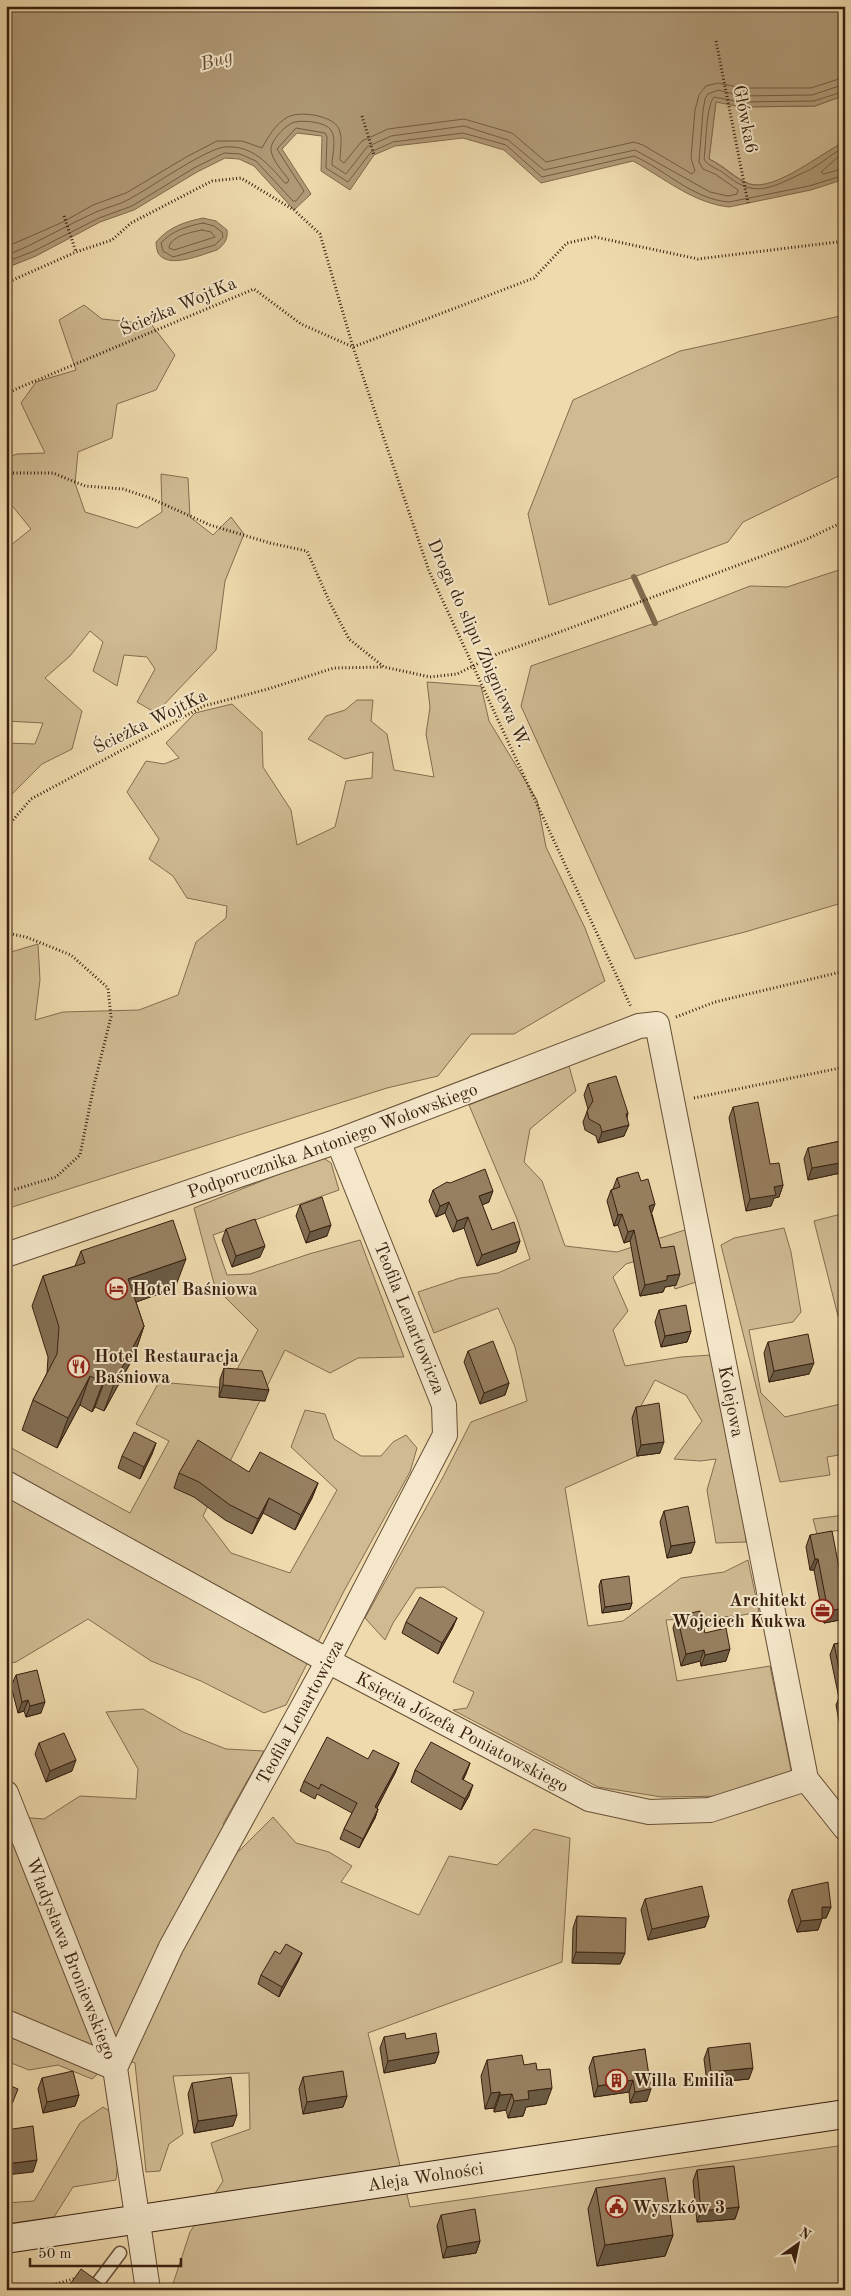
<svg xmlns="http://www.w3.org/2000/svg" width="851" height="2296" viewBox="0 0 851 2296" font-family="'Old Standard TT',serif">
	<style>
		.green { fill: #cfba92; stroke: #846c50 }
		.water { fill: #b09a77; stroke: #80694d }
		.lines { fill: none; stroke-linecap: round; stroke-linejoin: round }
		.shore { stroke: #745c43; stroke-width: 1 }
		.stream { stroke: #80694d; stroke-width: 6 }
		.lane-casing { stroke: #664e36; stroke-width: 15 }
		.street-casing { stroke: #664e36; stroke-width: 26 }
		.secondary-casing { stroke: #381f0f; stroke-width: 30 }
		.path { stroke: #381f0f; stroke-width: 3; stroke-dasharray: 1 2.5; stroke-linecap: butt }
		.lane { stroke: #f4e7ca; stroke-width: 12 }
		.street { stroke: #f4e7ca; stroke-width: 24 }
		.secondary { stroke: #f4e7ca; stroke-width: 28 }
		.wall { fill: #826e53; stroke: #381f0f }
		.shaded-wall { fill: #6a5a44; stroke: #381f0f }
		.building { fill: #978061; stroke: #381f0f }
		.labels { text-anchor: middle; stroke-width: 4; stroke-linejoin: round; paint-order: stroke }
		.street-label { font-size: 18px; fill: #381f0f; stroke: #f4e7ca }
		.poi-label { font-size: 18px; font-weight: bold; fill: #381f0f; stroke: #f4e7ca; text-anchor: start }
		.water-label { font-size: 19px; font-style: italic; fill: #624a33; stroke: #f4e7ca }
	</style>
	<rect width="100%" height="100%" fill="#eedaad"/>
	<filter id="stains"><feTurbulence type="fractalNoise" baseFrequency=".004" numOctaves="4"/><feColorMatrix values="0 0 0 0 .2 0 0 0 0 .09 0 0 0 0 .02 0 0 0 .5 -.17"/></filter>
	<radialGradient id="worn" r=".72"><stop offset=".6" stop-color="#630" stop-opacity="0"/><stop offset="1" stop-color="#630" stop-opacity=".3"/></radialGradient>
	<g class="green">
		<path d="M845 95V142C822 152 776 192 750 184 735 179 724 165 709 159L716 101 741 107 815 106Z"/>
		<path d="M84 305 102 319 151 324 175 355 156 390 117 404 112 438 78 452 75 483 85 512 137 528 162 512 161 474 188 478 190 517 213 535 231 517 244 534 225 581 216 650 156 713 137 702 155 669 147 657 124 655 117 686 93 671 103 642 90 631 70 656 45 678 82 711 72 749 42 764 6 800V743L35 744 43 723 6 721V549L31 529 6 498V458L17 454 45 453 21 403 36 382 76 370 59 320Z"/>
		<path d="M845 315V473L743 522 728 542 634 577 549 605 528 514 573 400 680 351Z"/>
		<path d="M845 568V902L745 932 635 959 521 706 531 666 655 623 750 586 787 587Z"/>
		<path d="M427 682 481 686 489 721 537 800 546 847 585 928 605 981 514 1034H471L438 1076 387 1088 6 1209V951L11 952 38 944 40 980 35 1020 63 1012 139 1010 178 995 196 942 226 918 227 906 187 898 173 876 149 859 159 839 127 792 146 761 164 764 179 758 166 743 195 713 232 704 262 732 263 767 291 810 297 845 335 827 346 781 372 778 373 752 345 759 308 739 326 716 345 710 357 700H373L371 721 387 734 394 770 434 777 426 734 430 707Z"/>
		<path d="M569 1066 576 1091 530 1129 524 1162 542 1181 565 1246 617 1252 691 1228 699 1281 675 1289 666 1252 626 1264 613 1277 628 1311 613 1330 625 1366 681 1357 711 1355 744 1518 746 1542 716 1543 707 1490 716 1459 700 1461 674 1459 702 1421 686 1395 655 1380 634 1419 644 1453 565 1488 588 1626 623 1621 681 1578 724 1572 748 1560 759 1612 737 1616 666 1620 677 1681 770 1666 792 1775 729 1796 662 1797 598 1787 453 1710 467 1708 474 1692 453 1682 484 1612 444 1587 416 1588 393 1623 385 1640 365 1618 443 1477 471 1422 527 1401 515 1347 498 1308 434 1333 418 1292 460 1278 498 1273 530 1259 517 1219 469 1105Z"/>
		<path d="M322 1157 331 1163 339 1190 213 1235 227 1275 250 1274 309 1254 360 1240 404 1357 358 1358 330 1373 285 1350 203 1516 231 1553 290 1573 337 1490 291 1447 305 1410 325 1414 334 1439 361 1456H381L393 1442 406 1435 417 1448 410 1472 344 1591 286 1705 264 1713 201 1681 151 1661 88 1619 16 1662 6 1664V1445L130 1513 169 1441 136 1424 159 1382 227 1388 258 1330 215 1287 194 1208Z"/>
		<path d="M845 1213V1315L838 1316 814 1221Z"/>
		<path d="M784 1228 791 1252 801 1312 793 1322 749 1330 761 1393 785 1417 845 1403V1454L827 1457 830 1475 780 1482 721 1245 734 1238Z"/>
		<path d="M845 1515V1564L840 1530 817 1534 813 1519Z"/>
		<path d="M143 1709 183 1732 226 1749 264 1751 223 1824 239 1851 273 1817 296 1843 329 1852 352 1866 341 1882 419 1915 449 1856 497 1865 534 1829 570 1838 562 1962 368 2033 410 2207 845 2145V2290H757L754 2284 743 2290H171L190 2232 223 2181 211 2143 250 2129 249 2073 173 2076 183 2134 169 2144 160 2171 146 2172 135 2063 74 2042 6 2012V1816L44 1819 80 1796 136 1799 138 1769 106 1712Z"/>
		<path d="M6 2035 100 2072 92 2079 58 2065 29 2070 6 2061Z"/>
		<path d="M103 2107 114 2114 119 2152 116 2180 73 2187 54 2217 6 2224V2203L34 2201 80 2123Z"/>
	</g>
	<g class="water">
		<path d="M6 6H835L845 8V95L815 106 741 107 716 102 709 159C723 166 735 179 749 184 775 192 822 152 845 142V179L811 190 729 207C693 203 664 178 633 161L541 183 504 150 463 138 395 146 374 155 350 190 321 171 322 136 297 133 282 149 311 194 294 210 254 166 239 159 225 158 197 172 134 210 100 222 36 256 6 268Z"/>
		<path d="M203 218 216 221 227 230C228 239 225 244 217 250 203 254 168 270 158 253 157 251 156 245 156 242 169 227 184 222 203 218Z"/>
	</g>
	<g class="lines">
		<g class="shore">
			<path d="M845 91 814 101 741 102 714 97C706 106 706 146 704 159 707 166 719 169 725 174 750 195 765 191 792 178 800 174 809 171 816 166 826 160 834 152 845 147"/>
			<path d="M845 154 838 157 821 172 824 174 845 168"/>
			<path d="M203 223 214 226 222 232 223 237 215 245 173 257 163 251 161 243C171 231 188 226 203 223Z"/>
			<path d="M202 230 211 232 215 237 174 250 169 248C170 236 192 232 202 230Z"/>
			<path d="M6 247 63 222 93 205 126 193 188 156 217 141H242L262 148C268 137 275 125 286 118 298 110 333 115 339 129 343 138 340 151 340 160L344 163 362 141 388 129 464 119 512 133 546 162 634 142 643 145 692 174 695 171 691 158 695 110 699 95 706 86 718 83 742 88H811L845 77"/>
			<path d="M6 256C37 243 65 226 96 212 107 207 120 205 131 198 150 188 207 148 225 147 253 145 268 164 285 183H287L289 180C283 172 272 160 271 150 270 141 286 124 295 122 303 120 326 122 331 130 337 139 332 155 332 165L346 174 367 147 391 136 464 126 508 140 544 170 635 150 710 192 728 196 737 194 738 190 715 174 703 169 699 162 703 111 705 99 708 94 718 90 742 96 812 95 845 84"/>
			<path d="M6 262 34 251 99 218 132 206 194 168 224 153 240 154 256 161 293 201H296L304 191 277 149 296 128 325 133 327 137 326 168 348 182 371 152 393 142 463 133 506 145 542 177 634 156C666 170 692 199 729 202L809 186 845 175"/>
		</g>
		<path class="stream" d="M634 577 655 623"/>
		<defs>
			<path id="lane" d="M96 2285 120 2253"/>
			<g id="street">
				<path id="s1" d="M6 1255 338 1141 639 1026 657 1024 806 1779 845 1828"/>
				<path id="s2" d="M6 1483 328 1661 589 1799 649 1812 710 1810 806 1779"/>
				<path id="s3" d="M6 1793 115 2068"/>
				<path d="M6 2022 115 2068"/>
				<path id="s4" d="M148 2290 115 2068 171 1947 328 1661 445 1435 444 1405 338 1141"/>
			</g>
			<g id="secondary">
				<path id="s5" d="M6 2239 845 2114"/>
			</g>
		</defs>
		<use href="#lane" class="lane-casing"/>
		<use href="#street" class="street-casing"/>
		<use href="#secondary" class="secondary-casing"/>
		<g class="path">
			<path d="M716 41 748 203"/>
			<path d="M362 116 374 155"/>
			<path d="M64 216 76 252"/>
			<path d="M6 283 76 252 112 240 131 223 212 181 241 178 294 210 320 234 353 347 429 571 631 1007"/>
			<path d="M6 391 9 392 254 289 301 324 353 347 534 278 567 243 595 237 698 259 845 241"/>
			<path d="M6 473H53L85 486 123 489 150 498 210 525 270 543 307 551 330 603 349 639 384 667 430 677 457 674 497 654 557 633 805 540 845 521"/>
			<path d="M6 828 31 799 204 706 268 689 334 668 383 667"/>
			<path d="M6 933 26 937 71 955 108 988 111 1017 94 1085 80 1155 56 1177 6 1192"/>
			<path d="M676 1017 715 1002 845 971"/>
			<path d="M694 1098 845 1067"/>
			<path d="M48 2290 52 2285 77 2278"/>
		</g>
		<use href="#lane" class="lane"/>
		<use href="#street" class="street"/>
		<use href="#secondary" class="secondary"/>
	</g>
	<g class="wall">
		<path d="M588 1084 628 1113 627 1118 624 1136 598 1143 596 1136 585 1130 583 1122 588 1109 584 1095Z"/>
		<path d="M733 1107 783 1185 779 1197 774 1198 771 1206 746 1211 729 1118Z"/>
		<path d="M845 1140V1172L808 1180 804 1159 808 1148Z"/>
		<path d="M617 1178 652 1214 661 1248 676 1285 665 1287 663 1292 640 1296 630 1241 624 1243 618 1225 614 1226 607 1201 611 1190 613 1189Z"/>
		<path d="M433 1190 489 1202 482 1205 492 1230 520 1241 516 1252 477 1266 464 1228 453 1232 445 1213 436 1217 429 1201Z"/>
		<path d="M300 1205 327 1236 306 1243 296 1216Z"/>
		<path d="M226 1229 260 1257 232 1267 222 1240Z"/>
		<path d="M81 1251 175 1288 136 1302 144 1326 134 1356 104 1411 95 1407 92 1412 80 1405 57 1448 22 1430 33 1400 47 1373 48 1357 32 1306 43 1276 75 1266Z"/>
		<path d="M659 1310 691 1331 687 1342 661 1347 655 1322Z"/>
		<path d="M768 1342 809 1374 769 1382 764 1353Z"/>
		<path d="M468 1351 509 1383 505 1395 480 1404 464 1362Z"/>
		<path d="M224 1368 265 1401 219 1397 220 1379Z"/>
		<path d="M636 1407 660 1453 637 1456 632 1418Z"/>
		<path d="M156 1443 152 1454 140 1479 118 1468 122 1456Z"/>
		<path d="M845 1463V1495L841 1474Z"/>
		<path d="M249 1472 318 1483 312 1498 295 1530 263 1513 252 1534 225 1520 194 1497 174 1488 179 1473Z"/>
		<path d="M664 1511 695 1542 691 1553 667 1558 660 1522Z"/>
		<path d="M810 1535 842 1583 845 1582V1619L824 1623 814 1570H810L806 1547Z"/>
		<path d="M601 1580 632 1603 630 1609 602 1613 599 1586Z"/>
		<path d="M677 1616 705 1633 726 1661 701 1666 700 1661 681 1666 673 1628Z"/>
		<path d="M457 1618 452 1629 438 1654 402 1633 406 1622Z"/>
		<path d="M845 1642V1732H841L836 1705 839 1698 830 1655 834 1644Z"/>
		<path d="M16 1675 41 1713 26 1717 24 1711 18 1713 11 1686Z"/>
		<path d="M39 1743 72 1771 46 1782 35 1754Z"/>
		<path d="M368 1759 399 1763 395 1773 377 1808 378 1809 375 1818 359 1848 340 1839 344 1829 352 1813 317 1794 315 1799 300 1791 304 1781Z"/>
		<path d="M470 1763 463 1780 469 1796 461 1810 411 1782 415 1770Z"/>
		<path d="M792 1890 831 1907 826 1918H822L818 1930 797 1932 788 1901Z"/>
		<path d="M645 1899 709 1916 705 1927 648 1940 641 1910Z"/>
		<path d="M577 1916 625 1953 620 1964 572 1963 573 1928Z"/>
		<path d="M302 1953 298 1962 279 1997 258 1984 261 1975 280 1954Z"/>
		<path d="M845 2016V2037L843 2022Z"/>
		<path d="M384 2037 406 2039 439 2052 435 2063 384 2073 380 2048Z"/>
		<path d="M708 2048 749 2079 707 2083 704 2059Z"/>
		<path d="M645 2049 647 2101 630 2103 629 2092 594 2097 589 2068 593 2057Z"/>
		<path d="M487 2060 524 2065 537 2070 546 2104 526 2107 523 2116 508 2118 506 2110 494 2112V2108L485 2109 481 2076Z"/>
		<path d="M303 2077 347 2096 343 2107 303 2114 299 2089Z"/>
		<path d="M42 2078 79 2095 75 2106 43 2113 38 2089Z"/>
		<path d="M192 2083 233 2126 194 2133 188 2094Z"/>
		<path d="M697 2170 739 2207 735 2219 697 2222 693 2181Z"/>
		<path d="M596 2188 673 2235 665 2256 597 2266 588 2209Z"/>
		<path d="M441 2215 480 2241 476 2253 443 2258 437 2226Z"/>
	</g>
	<g class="shaded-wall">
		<path d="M629 1125 624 1136 598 1143 602 1132Z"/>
		<path d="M845 1162V1172L808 1180 812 1168Z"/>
		<path d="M783 1185 779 1197 774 1198 771 1206 746 1211 750 1199 774 1187Z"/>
		<path d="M493 1191 489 1202 475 1208 479 1196Z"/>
		<path d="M449 1202 445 1213 436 1217 440 1206Z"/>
		<path d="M655 1204 651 1215 649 1206Z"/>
		<path d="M622 1214 618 1225 614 1226 618 1215Z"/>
		<path d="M468 1217 464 1228 453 1232 457 1221Z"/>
		<path d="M331 1225 327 1236 306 1243 310 1232Z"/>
		<path d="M634 1230 630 1241 624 1243 628 1232Z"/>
		<path d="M520 1241 516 1252 477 1266 482 1255Z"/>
		<path d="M265 1246 260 1257 232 1267 236 1256Z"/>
		<path d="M186 1259 175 1288 117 1309 128 1279Z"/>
		<path d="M680 1274 676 1285 665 1287 663 1292 640 1296 645 1285 667 1276Z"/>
		<path d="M144 1326 134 1356 104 1411 115 1381Z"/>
		<path d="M691 1331 687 1342 661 1347 665 1336Z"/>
		<path d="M814 1363 809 1374 769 1382 774 1371Z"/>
		<path d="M90 1376 80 1405 57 1448 68 1418Z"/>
		<path d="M106 1377 95 1407 92 1412 103 1382Z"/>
		<path d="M509 1383 505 1395 480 1404 484 1393Z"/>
		<path d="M223 1385 269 1390 265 1401 219 1397Z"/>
		<path d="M664 1442 660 1453 637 1456 641 1445Z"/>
		<path d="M156 1443 152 1454 140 1479 144 1467Z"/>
		<path d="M318 1483 312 1498 295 1530 301 1515Z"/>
		<path d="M269 1498 263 1513 252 1534 258 1519Z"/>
		<path d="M695 1542 691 1553 667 1558 671 1546Z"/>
		<path d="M815 1559H818L814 1570H810Z"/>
		<path d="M632 1603 630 1609 602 1613 605 1607Z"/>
		<path d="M845 1608V1619L824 1623 828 1611Z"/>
		<path d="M457 1618 452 1629 438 1654 442 1643Z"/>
		<path d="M730 1649 726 1661 701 1666 705 1655Z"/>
		<path d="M704 1650 700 1661 681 1666 686 1654Z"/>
		<path d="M28 1700 24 1711 18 1713 22 1702Z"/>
		<path d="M45 1702 41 1713 26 1717 30 1706Z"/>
		<path d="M845 1722V1732H841Z"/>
		<path d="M76 1760 72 1771 46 1782 50 1771Z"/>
		<path d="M399 1763 395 1773 372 1817 375 1807Z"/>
		<path d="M470 1763 466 1774 458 1790 462 1779Z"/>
		<path d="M473 1785 469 1796 461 1810 465 1799Z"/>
		<path d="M378 1809 375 1818 359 1848 363 1839Z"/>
		<path d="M822 1907H831L826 1918H818Z"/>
		<path d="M709 1916 705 1927 648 1940 652 1929Z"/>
		<path d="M822 1919 818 1930 797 1932 801 1921Z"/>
		<path d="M576 1952 625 1953 620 1964 572 1963Z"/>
		<path d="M302 1953 298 1962 279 1997 282 1987Z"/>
		<path d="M439 2052 435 2063 384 2073 388 2061Z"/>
		<path d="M753 2068 749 2079 707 2083 711 2072Z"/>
		<path d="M633 2080 629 2092 594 2097 598 2086Z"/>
		<path d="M552 2088 546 2104 526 2107 523 2116 508 2118 514 2101 528 2091Z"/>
		<path d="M651 2089 647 2101 630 2103 635 2092Z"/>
		<path d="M500 2092 494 2108 485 2109 491 2093Z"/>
		<path d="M512 2094 506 2110 494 2112 500 2095Z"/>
		<path d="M79 2095 75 2106 43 2113 47 2102Z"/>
		<path d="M347 2096 343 2107 303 2114 307 2102Z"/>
		<path d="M237 2115 233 2126 194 2133 198 2121Z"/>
		<path d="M37 2160 33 2172 6 2175V2164Z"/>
		<path d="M739 2207 735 2219 697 2222 701 2211Z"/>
		<path d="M673 2235 665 2256 597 2266 605 2245Z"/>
		<path d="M480 2241 476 2253 443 2258 447 2247Z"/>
	</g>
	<g class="building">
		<path d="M616 1076 628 1113 626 1114 629 1125 602 1132 600 1125 589 1119 587 1111 593 1101 588 1084Z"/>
		<path d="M758 1102 770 1164 779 1163 783 1185 774 1187 776 1195 750 1199 733 1107Z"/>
		<path d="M845 1140V1162L812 1168 808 1148Z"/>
		<path d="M485 1169 493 1191 479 1196 492 1230 514 1222 520 1241 482 1255 468 1217 457 1221 449 1202 440 1206 433 1190 447 1182 450 1183Z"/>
		<path d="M638 1172 641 1181 648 1179 655 1204 649 1206 661 1248 674 1246 680 1274 667 1276V1280L645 1285 634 1230 628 1232 622 1214 618 1215 611 1190 620 1187 617 1178Z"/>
		<path d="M322 1197 331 1225 310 1232 300 1205Z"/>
		<path d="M255 1219 265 1246 236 1256 226 1229Z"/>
		<path d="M173 1220 186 1259 128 1279 144 1326 115 1381 106 1377 103 1382 90 1376 68 1418 33 1400 57 1354 59 1327 43 1276 85 1263 81 1251Z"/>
		<path d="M686 1305 691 1331 665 1336 659 1310Z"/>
		<path d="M808 1334 814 1363 774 1371 768 1342Z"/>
		<path d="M493 1341 509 1383 484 1393 468 1351Z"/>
		<path d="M224 1368 262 1371 269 1390 223 1385Z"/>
		<path d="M659 1403 664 1442 641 1445 636 1407Z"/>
		<path d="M134 1432 156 1443 144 1467 122 1456Z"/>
		<path d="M198 1440 249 1472 260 1452 318 1483 301 1515 269 1498 258 1519 230 1505 199 1482 179 1473Z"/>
		<path d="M688 1506 695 1542 671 1546 664 1511Z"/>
		<path d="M832 1531 842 1583 845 1582V1608L828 1611 818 1559H815L810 1535Z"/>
		<path d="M629 1576 632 1603 605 1607 601 1580Z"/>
		<path d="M420 1597 457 1618 442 1643 406 1622Z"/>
		<path d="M700 1611 705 1633 726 1628 730 1649 705 1655 704 1650 686 1654 677 1616Z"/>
		<path d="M845 1642V1719L840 1694 844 1693 834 1644Z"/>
		<path d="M37 1670 45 1702 30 1706 28 1700 22 1702 16 1675Z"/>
		<path d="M64 1733 76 1760 50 1771 39 1743Z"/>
		<path d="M327 1737 368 1759 373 1750 399 1763 375 1807 378 1809 363 1839 344 1829 357 1803 321 1784 319 1789 304 1781Z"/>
		<path d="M431 1742 470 1763 462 1779 473 1785 465 1799 415 1770Z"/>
		<path d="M828 1882 831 1907H822V1919L801 1921 792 1890Z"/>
		<path d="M702 1886 709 1916 652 1929 645 1899Z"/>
		<path d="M577 1916 626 1918 625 1953 576 1952Z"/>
		<path d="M286 1944 302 1953 282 1987 261 1975 275 1951 280 1954Z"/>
		<path d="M405 2033 406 2039 436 2033 439 2052 388 2061 384 2037Z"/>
		<path d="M750 2043 753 2068 711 2072 708 2048Z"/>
		<path d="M645 2049 651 2089 635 2092 633 2080 598 2086 593 2057Z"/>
		<path d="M522 2055 524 2065 536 2063 537 2070 550 2069 552 2088 528 2091 529 2099 514 2101 512 2094 500 2095V2092L491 2093 487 2060Z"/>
		<path d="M73 2071 79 2095 47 2102 42 2078Z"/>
		<path d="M343 2071 347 2096 307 2102 303 2077Z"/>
		<path d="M231 2077 237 2115 198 2121 192 2083Z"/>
		<path d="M6 2084 18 2089 8 2114 6 2113Z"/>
		<path d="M33 2126 37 2160 6 2164V2130Z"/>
		<path d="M734 2166 739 2207 701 2211 697 2170Z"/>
		<path d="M665 2178 673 2235 605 2245 596 2188Z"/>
		<path d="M475 2209 480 2241 447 2247 441 2215Z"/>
		<path d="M81 2269 106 2287 104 2290H66Z"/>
	</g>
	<defs>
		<symbol id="hotel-ring" viewBox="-11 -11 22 22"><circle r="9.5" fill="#f4e7ca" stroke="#8f2418" stroke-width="1.5"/><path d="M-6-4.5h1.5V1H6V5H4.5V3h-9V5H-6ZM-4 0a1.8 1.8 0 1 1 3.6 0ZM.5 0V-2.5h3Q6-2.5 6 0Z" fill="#8f2418"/></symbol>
		<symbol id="restaurant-ring" viewBox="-11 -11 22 22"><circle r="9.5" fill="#f4e7ca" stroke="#8f2418" stroke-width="1.5"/><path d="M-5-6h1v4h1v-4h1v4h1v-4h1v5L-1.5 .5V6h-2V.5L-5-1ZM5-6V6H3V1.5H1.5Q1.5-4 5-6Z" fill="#8f2418"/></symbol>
		<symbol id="office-ring" viewBox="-11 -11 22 22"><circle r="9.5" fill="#f4e7ca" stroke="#8f2418" stroke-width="1.5"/><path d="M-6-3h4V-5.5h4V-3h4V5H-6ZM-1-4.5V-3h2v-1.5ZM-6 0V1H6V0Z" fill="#8f2418"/></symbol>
		<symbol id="building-ring" viewBox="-11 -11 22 22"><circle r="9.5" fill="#f4e7ca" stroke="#8f2418" stroke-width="1.5"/><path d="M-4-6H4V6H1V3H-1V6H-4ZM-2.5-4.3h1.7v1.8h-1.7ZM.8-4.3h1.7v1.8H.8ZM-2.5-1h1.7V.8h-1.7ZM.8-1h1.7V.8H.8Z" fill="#8f2418"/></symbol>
		<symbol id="civic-ring" viewBox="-11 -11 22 22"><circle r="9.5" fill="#f4e7ca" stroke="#8f2418" stroke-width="1.5"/><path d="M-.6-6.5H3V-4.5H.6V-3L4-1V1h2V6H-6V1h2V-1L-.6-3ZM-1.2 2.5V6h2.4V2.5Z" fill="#8f2418"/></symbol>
	</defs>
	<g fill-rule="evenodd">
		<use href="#hotel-ring" x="104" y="1276" width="25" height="25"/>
		<use href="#restaurant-ring" x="66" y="1354" width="25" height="25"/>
		<use href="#office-ring" x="810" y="1598" width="25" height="25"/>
		<use href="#building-ring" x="604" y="2068" width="25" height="25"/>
		<use href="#civic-ring" x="604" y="2194" width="25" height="25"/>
	</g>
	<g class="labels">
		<g class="street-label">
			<text transform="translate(746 119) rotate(79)" y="6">Główka6</text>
			<text transform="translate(178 306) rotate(-23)" y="6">Ścieżka WojtKa</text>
			<text transform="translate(479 643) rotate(66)" y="6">Droga do slipu Zbigniewa W.</text>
			<text transform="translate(150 721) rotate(-26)" y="6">Ścieżka WojtKa</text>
			<text dy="6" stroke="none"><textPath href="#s1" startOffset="346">Podporucznika Antoniego Wołowskiego</textPath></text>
			<text transform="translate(410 1318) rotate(68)" y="6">Teofila Lenartowicza</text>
			<text dy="6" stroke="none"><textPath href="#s1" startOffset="1076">Kolejowa</textPath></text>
			<text dy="6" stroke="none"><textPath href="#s4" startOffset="626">Teofila Lenartowicza</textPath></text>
			<text dy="6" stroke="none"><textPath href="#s2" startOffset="520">Księcia Józefa Poniatowskiego</textPath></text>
			<text dy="6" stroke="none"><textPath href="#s3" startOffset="178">Władysława Broniewskiego</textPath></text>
			<text dy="6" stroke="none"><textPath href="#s5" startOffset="424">Aleja Wolności</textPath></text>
		</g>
		<g class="poi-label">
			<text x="132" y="1295">Hotel Baśniowa</text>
			<text x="94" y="1362">Hotel Restauracja<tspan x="94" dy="21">Baśniowa</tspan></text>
			<text x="806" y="1606" text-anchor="end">Architekt<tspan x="806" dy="21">Wojciech Kukwa</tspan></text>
			<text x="633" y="2086">Willa Emilia</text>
			<text x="632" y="2213">Wyszków 3</text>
		</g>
		<g class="water-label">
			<text transform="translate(216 59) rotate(-17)" y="7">Bug</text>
		</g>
	</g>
	<rect width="851" height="2296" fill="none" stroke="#eedaad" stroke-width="25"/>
	<rect x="8" y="8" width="836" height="2281" fill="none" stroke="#381f0f" stroke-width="2.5"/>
	<rect x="12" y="12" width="826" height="2271" fill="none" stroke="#381f0f"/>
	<g transform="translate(798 2244) rotate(33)" stroke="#f4e7ca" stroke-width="4" paint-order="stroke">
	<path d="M0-4L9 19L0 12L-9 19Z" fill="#381f0f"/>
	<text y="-8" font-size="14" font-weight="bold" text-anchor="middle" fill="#381f0f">N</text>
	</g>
	<path d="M30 2258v8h151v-8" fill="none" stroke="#381f0f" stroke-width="2.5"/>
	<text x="38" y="2258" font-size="15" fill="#381f0f" stroke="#f4e7ca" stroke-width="4" paint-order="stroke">50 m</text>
	<rect width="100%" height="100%" filter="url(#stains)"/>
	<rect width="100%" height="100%" fill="url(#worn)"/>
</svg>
